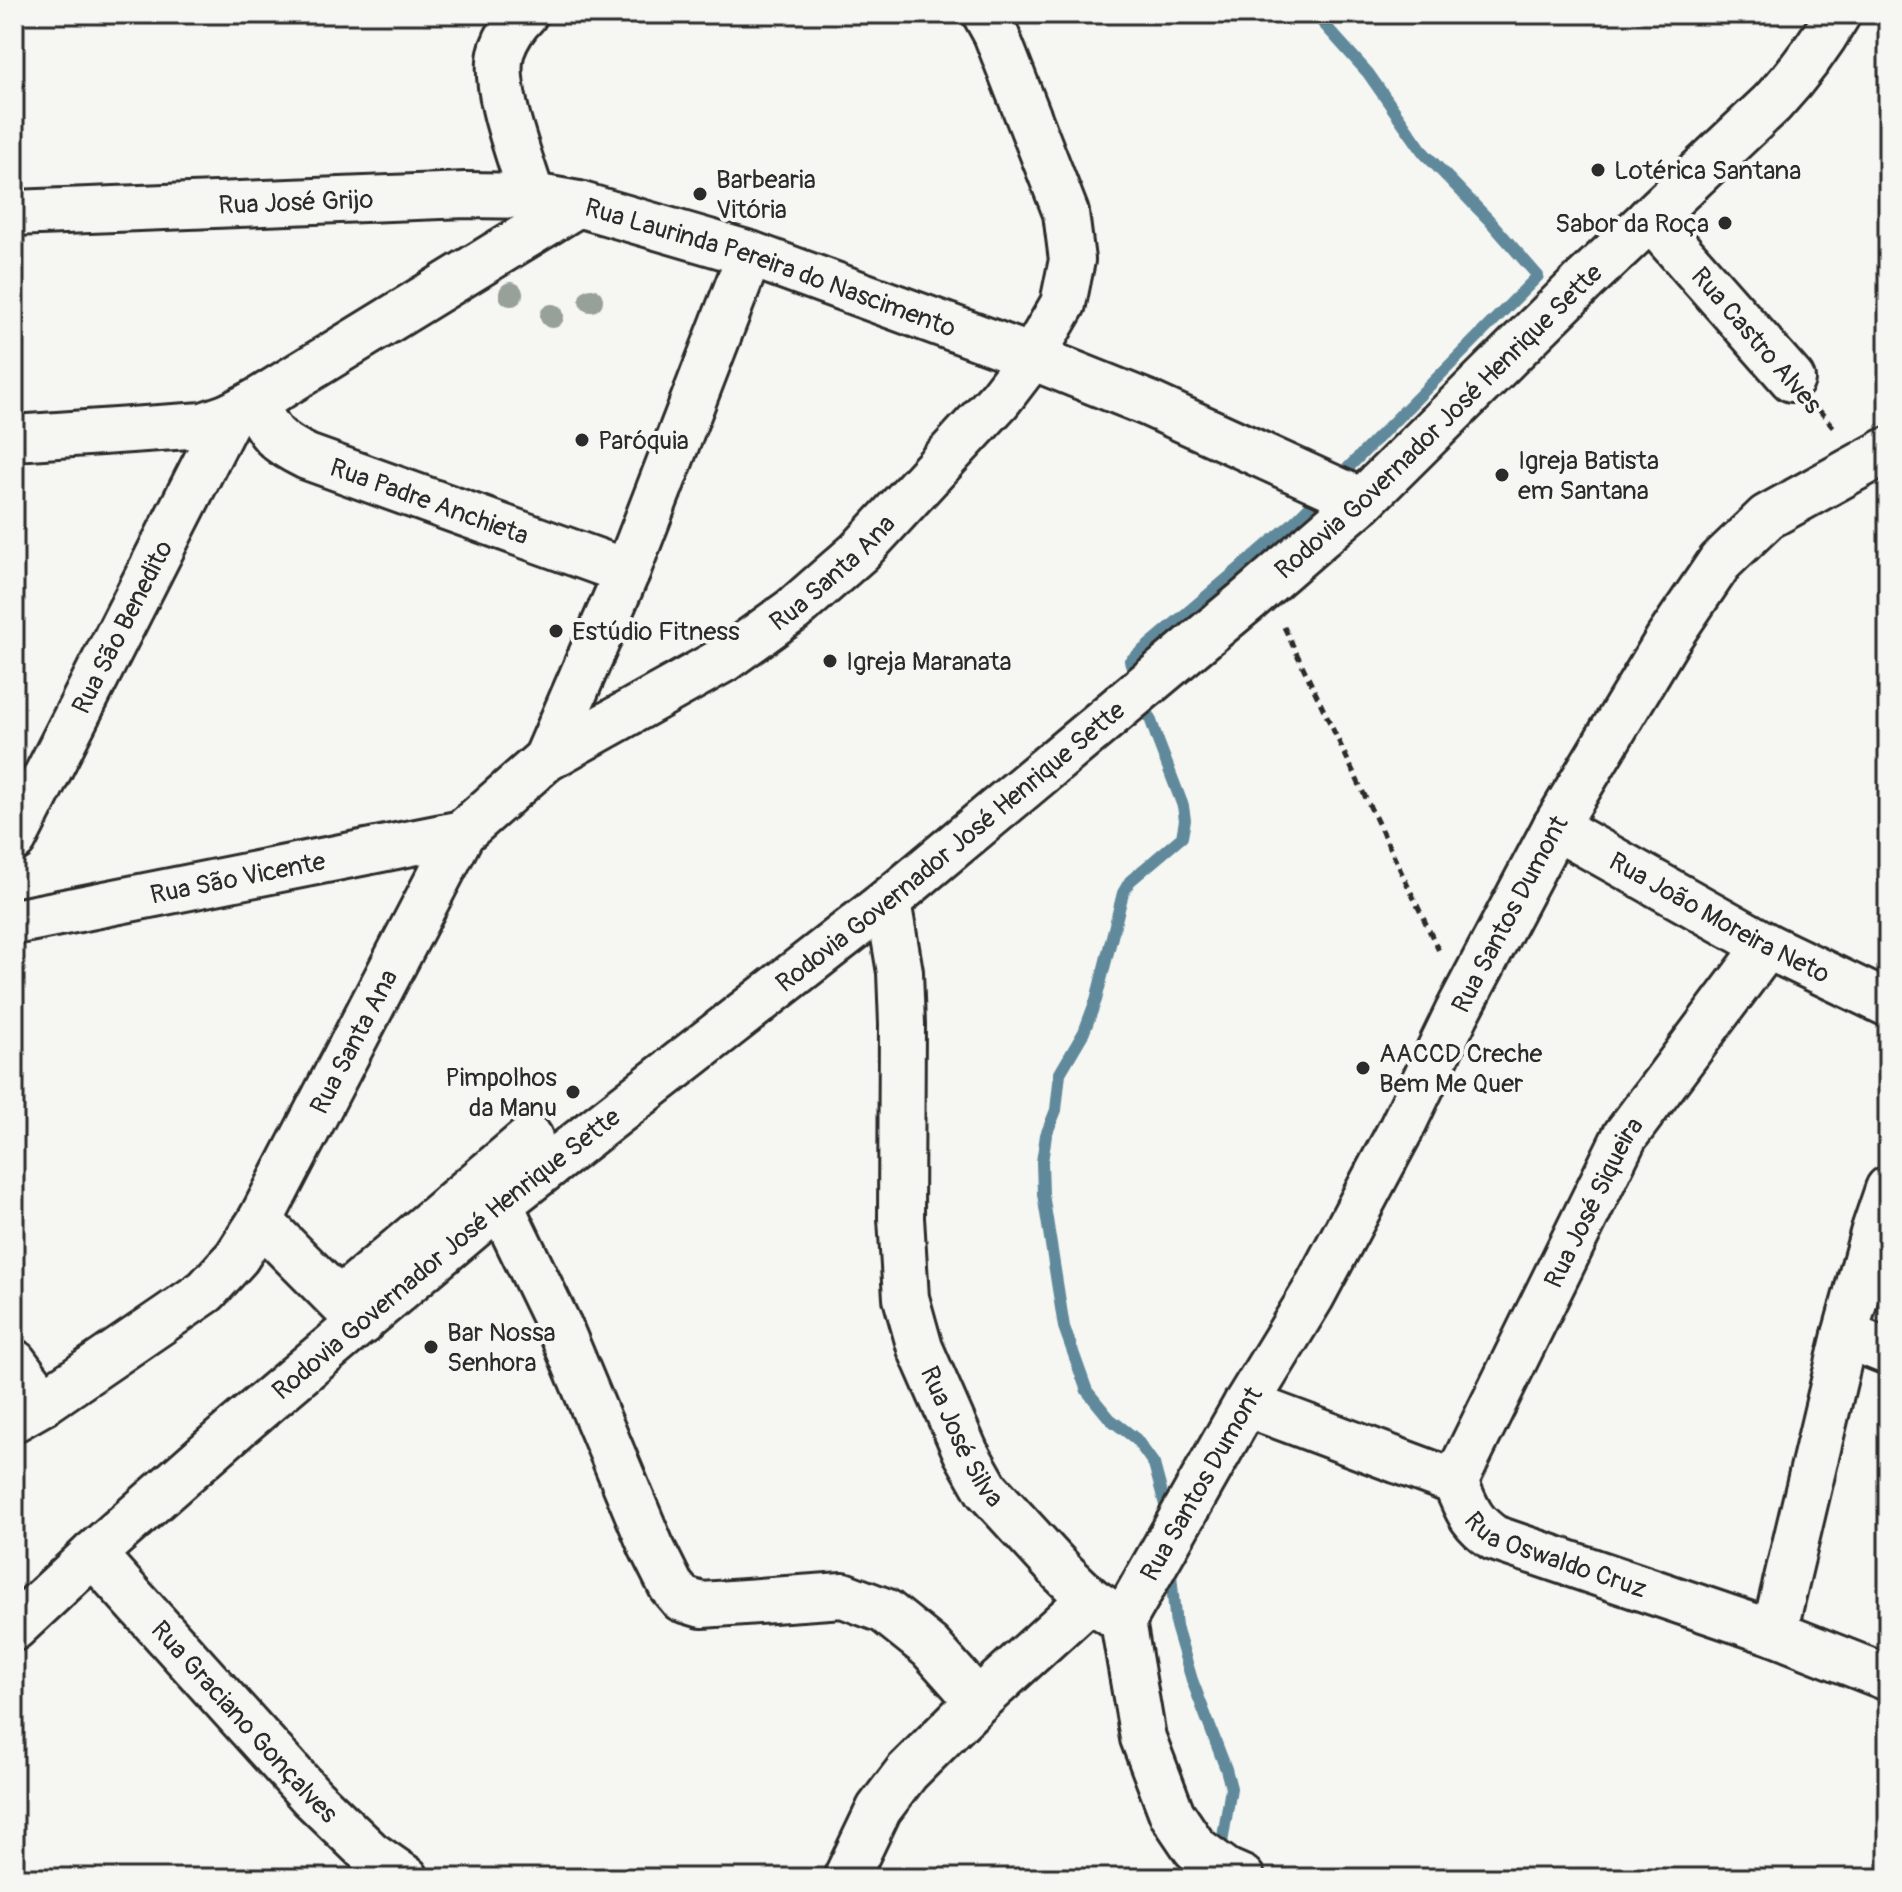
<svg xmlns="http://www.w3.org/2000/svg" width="1902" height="1892" viewBox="0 0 1902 1892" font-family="Pangolin,sans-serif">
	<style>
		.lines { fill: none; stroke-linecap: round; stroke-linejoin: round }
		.stream { stroke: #608a9b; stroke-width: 12 }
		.street-casing { stroke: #2b2b2b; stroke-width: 50 }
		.secondary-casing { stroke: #2b2b2b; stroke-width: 50 }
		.path { stroke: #2b2b2b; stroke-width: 5; stroke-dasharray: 8 6; stroke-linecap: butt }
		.street { stroke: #f6f6f2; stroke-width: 44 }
		.secondary { stroke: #f6f6f2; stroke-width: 44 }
		.tree { fill: #98a199 }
		.poi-dot { fill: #2b2b2b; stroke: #f6f6f2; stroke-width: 3 }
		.labels { text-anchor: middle; stroke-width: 8; stroke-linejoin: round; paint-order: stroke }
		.poi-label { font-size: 26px; fill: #2b2b2b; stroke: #f6f6f2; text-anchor: start }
		.street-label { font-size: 26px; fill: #2b2b2b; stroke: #f6f6f2 }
	</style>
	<rect width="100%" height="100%" fill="#f6f6f2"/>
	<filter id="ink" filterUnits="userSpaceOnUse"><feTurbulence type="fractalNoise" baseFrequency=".0125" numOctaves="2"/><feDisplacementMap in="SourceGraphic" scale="16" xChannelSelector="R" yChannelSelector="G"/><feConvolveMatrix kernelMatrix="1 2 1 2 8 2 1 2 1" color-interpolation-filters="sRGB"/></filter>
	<g filter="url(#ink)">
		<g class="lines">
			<g class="stream">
				<path d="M1315 14 1368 73 1424 153 1489 220 1538 276 1337 479"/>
				<path d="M1137 681 1130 661 1293 523 1324 492"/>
				<path d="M1143 698 1158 741 1183 806 1185 820 1182 837 1130 881 1123 893 1096 1000 1084 1032 1060 1073 1056 1110 1046 1135 1042 1162 1043 1194 1064 1327 1087 1391 1110 1419 1136 1439 1154 1464 1165 1505 1166 1517"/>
				<path d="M1170 1564 1176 1626 1192 1680 1226 1769 1231 1788 1220 1855"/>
			</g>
			<defs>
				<g id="street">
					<path d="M525 14C514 25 507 36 502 50 491 85 521 160 532 196"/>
					<path id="s1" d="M14 213 466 195 532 196 578 204"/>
					<path d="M1650 218 1792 379"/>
					<path id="s2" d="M254 403C271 435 274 441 307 457L627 572"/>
					<path d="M546 759 627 572 750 254"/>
					<path id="s3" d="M1555 827 1767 946 1888 1004"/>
					<path id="s4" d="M14 839 229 416"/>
					<path id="s5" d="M888 901 900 972 902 1024 901 1218 906 1298 920 1348 966 1453 987 1490 1063 1573 1090 1599 1123 1621 1143 1738 1172 1814 1195 1848 1226 1871 1242 1878"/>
					<path id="s6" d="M14 922 462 833"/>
					<path d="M500 1204 560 1328 651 1546 671 1586 682 1599 702 1605 843 1595 885 1611 930 1647 978 1701"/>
					<path d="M260 1221 361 1323"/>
					<path d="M351 1290 530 1138"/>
					<path d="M1845 1335 1888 1352"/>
					<path d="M14 1362 44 1402"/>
					<path id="s7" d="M1246 1404 1455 1482C1467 1508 1469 1521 1494 1538L1774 1633 1888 1678"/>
					<path id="s8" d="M14 1419 44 1402 206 1291 237 1257 260 1221 462 833 546 759 725 659 793 610 859 552 999 400 1032 357 1063 304 1072 260 1066 213 996 34 985 14"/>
					<path id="s9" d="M1455 1482 1625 1136 1767 946"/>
					<path id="s10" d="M93 1554 312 1797 370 1853 406 1878"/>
					<path id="s11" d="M1123 1621 1246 1404 1312 1296 1401 1129 1457 1013 1555 827 1668 639 1720 562 1767 517 1888 450"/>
					<path d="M1774 1633 1845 1335 1874 1230 1888 1189"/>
					<path d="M846 1878 879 1809 907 1772 978 1701 1090 1599"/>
				</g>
				<g id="secondary">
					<path id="s12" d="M14 438 203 425 229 416 254 403 578 204 750 254 1032 357 1147 403 1362 501"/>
					<path id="s13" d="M14 1628 93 1554 237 1427 500 1204 888 901 1249 599 1326 532 1362 501 1585 280 1772 103C1798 75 1819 47 1838 14"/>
				</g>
			</defs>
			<use href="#street" class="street-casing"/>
			<use href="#secondary" class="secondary-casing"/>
			<g class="path">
				<path d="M1819 410 1836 430"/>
				<path d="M1284 627 1440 953"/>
			</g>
			<use href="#street" class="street"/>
			<use href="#secondary" class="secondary"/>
		</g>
		<g class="tree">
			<circle cx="511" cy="294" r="12"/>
			<circle cx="591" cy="300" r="12"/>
			<circle cx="552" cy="316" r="12"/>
		</g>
	</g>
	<g class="poi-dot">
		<circle cx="1598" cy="170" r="8"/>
		<circle cx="700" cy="194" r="8"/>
		<circle cx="1725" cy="223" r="8"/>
		<circle cx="582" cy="440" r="8"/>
		<circle cx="1502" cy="475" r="8"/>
		<circle cx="556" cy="631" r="8"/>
		<circle cx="830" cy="661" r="8"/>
		<circle cx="1363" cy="1068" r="8"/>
		<circle cx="573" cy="1092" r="8"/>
		<circle cx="431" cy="1347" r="8"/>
	</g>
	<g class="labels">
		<g class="poi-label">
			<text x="1614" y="179">Lotérica Santana</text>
			<text x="716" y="188">Barbearia<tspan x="716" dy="30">Vitória</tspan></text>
			<text x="1709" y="232" text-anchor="end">Sabor da Roça</text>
			<text x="598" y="449">Paróquia</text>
			<text x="1518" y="469">Igreja Batista<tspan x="1518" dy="30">em Santana</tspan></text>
			<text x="572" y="640">Estúdio Fitness</text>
			<text x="846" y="670">Igreja Maranata</text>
			<text x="1379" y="1062">AACCD Creche<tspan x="1379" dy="30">Bem Me Quer</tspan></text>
			<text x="557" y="1086" text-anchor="end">Pimpolhos<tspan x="557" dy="30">da Manu</tspan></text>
			<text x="447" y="1341">Bar Nossa<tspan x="447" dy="30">Senhora</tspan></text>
		</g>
		<g class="street-label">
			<text dy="9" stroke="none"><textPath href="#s1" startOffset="282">Rua José Grijo</textPath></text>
			<text dy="9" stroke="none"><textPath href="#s12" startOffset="828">Rua Laurinda Pereira do Nascimento</textPath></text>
			<text transform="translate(1757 340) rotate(49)" y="9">Rua Castro Alves</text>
			<text dy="9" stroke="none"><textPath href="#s13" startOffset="1868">Rodovia Governador José Henrique Sette</textPath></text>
			<text dy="9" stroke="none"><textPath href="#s2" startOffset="208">Rua Padre Anchieta</textPath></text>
			<text dy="9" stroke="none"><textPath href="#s8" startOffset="1212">Rua Santa Ana</textPath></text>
			<text dy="9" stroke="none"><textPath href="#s4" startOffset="238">Rua São Benedito</textPath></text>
			<text dy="9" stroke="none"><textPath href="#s13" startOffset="1220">Rodovia Governador José Henrique Sette</textPath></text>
			<text dy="9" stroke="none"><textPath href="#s6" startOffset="228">Rua São Vicente</textPath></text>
			<text dy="9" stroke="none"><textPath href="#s11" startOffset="806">Rua Santos Dumont</textPath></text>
			<text dy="9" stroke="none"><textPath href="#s3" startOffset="188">Rua João Moreira Neto</textPath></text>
			<text dy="9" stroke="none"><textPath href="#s8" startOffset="522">Rua Santa Ana</textPath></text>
			<text dy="9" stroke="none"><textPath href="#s9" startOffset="312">Rua José Siqueira</textPath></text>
			<text dy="9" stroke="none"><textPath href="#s13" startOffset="572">Rodovia Governador José Henrique Sette</textPath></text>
			<text dy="9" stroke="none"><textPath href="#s5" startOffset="548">Rua José Silva</textPath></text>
			<text dy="9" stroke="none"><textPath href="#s11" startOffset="158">Rua Santos Dumont</textPath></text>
			<text dy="9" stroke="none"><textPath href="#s7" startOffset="356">Rua Oswaldo Cruz</textPath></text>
			<text dy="9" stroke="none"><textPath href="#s10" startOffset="226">Rua Graciano Gonçalves</textPath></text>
		</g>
	</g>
	<rect width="1902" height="1892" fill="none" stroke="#f6f6f2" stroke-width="48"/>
	<rect x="24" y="24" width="1854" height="1844" fill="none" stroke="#2b2b2b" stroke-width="3" filter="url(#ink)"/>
</svg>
